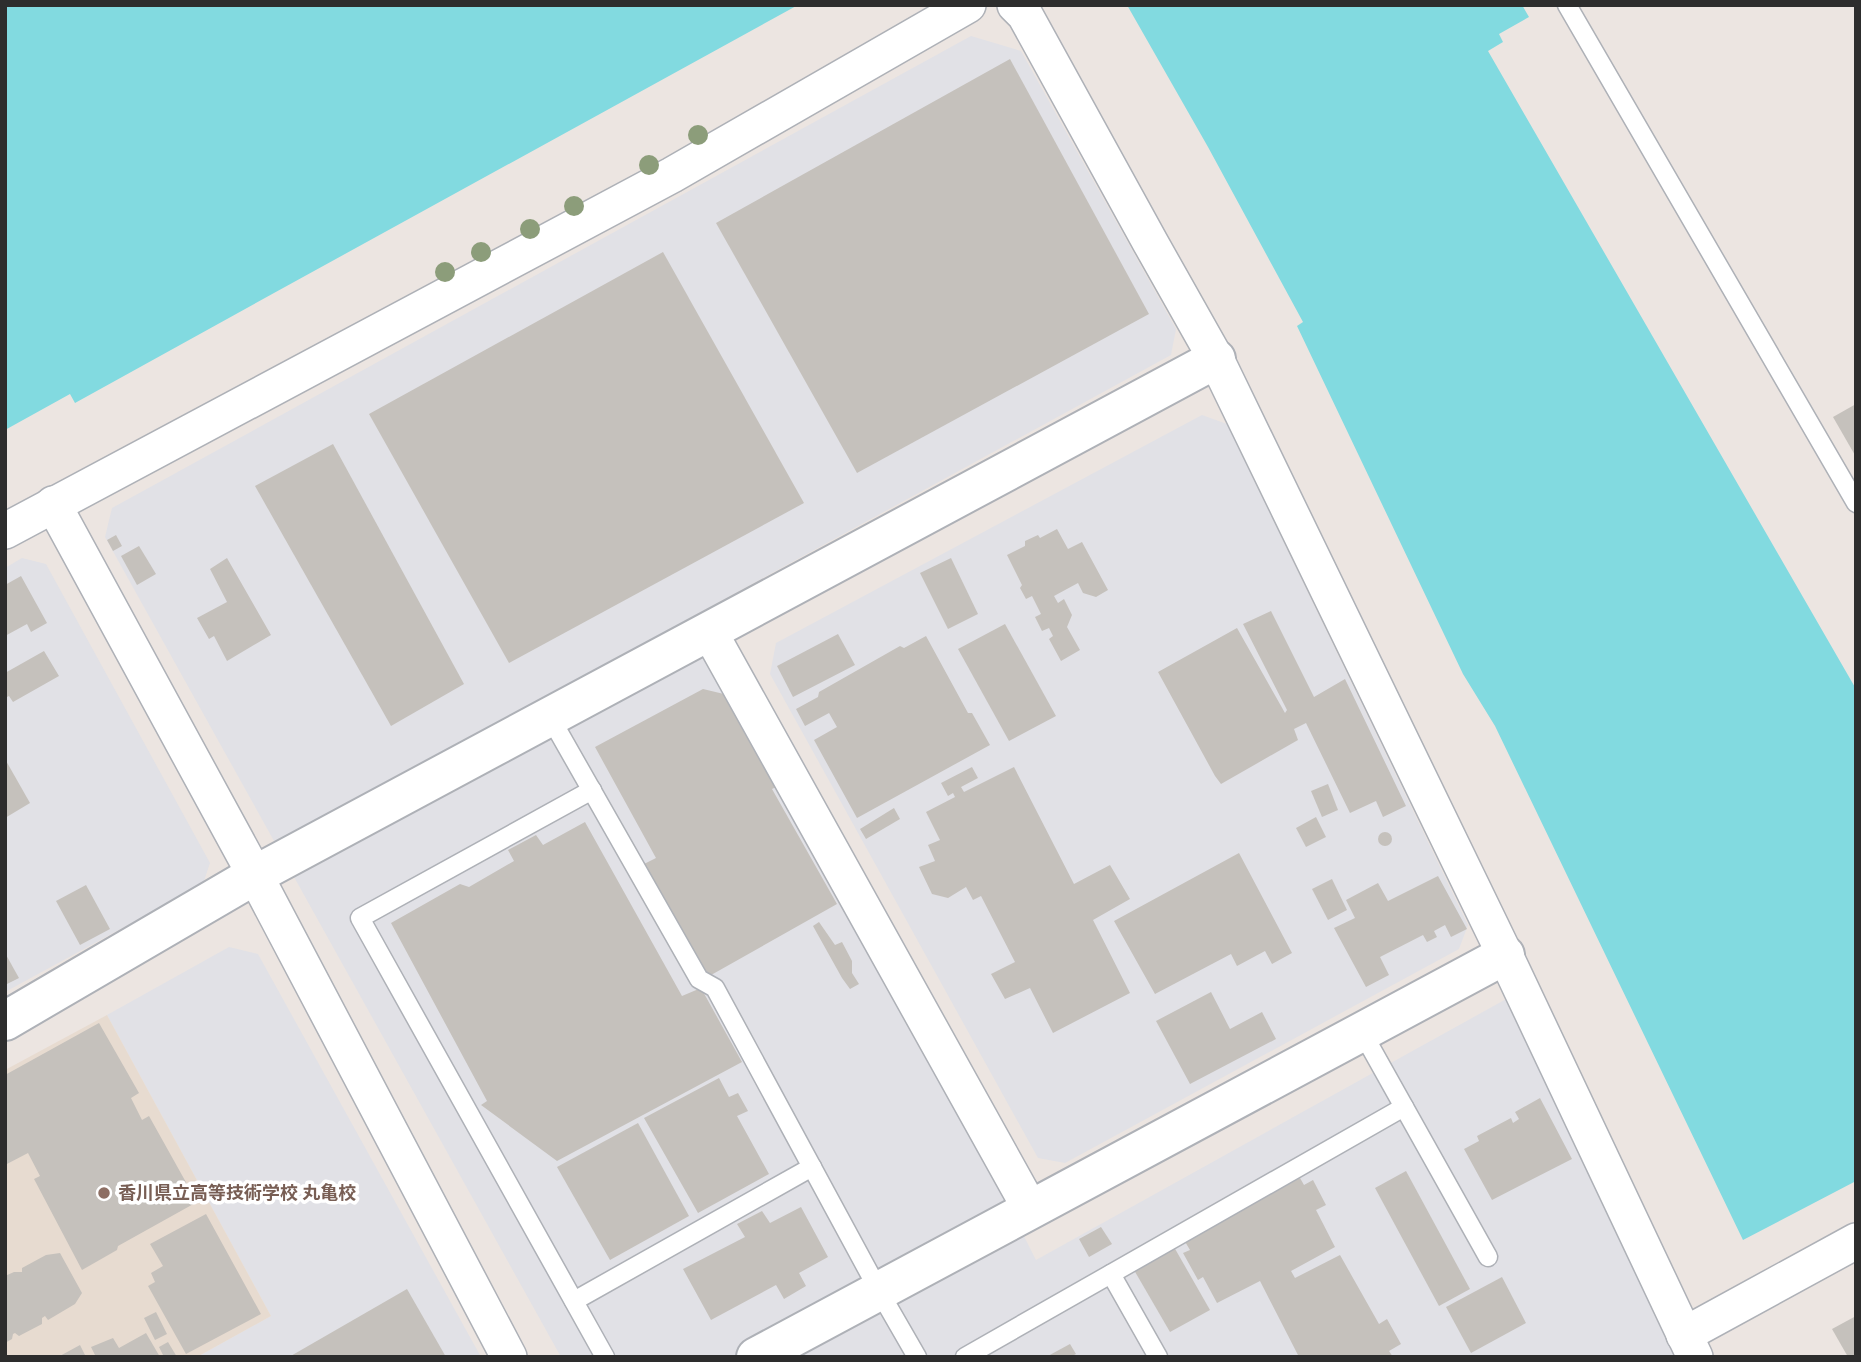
<svg xmlns="http://www.w3.org/2000/svg" width="1861" height="1362" viewBox="0 0 1861 1362" font-family="'DM Sans','Noto Sans JP',sans-serif">
	<style>
		.industrial { fill: #e1e1e6 }
		.education { fill: #e7dbd0 }
		.water { fill: #82dae0 }
		.building { fill: #c5c1bc }
		.lines { fill: none; stroke-linecap: round; stroke-linejoin: round }
		.lane-casing { stroke: #aeb1b7; stroke-width: 21 }
		.street-casing { stroke: #aeb1b7; stroke-width: 38 }
		.secondary-casing { stroke: #aeb1b7; stroke-width: 42 }
		.lane { stroke: #fff; stroke-width: 18 }
		.street { stroke: #fff; stroke-width: 35 }
		.secondary { stroke: #fff; stroke-width: 38 }
		.tree { fill: #8c9d7a }
		.education-dot { fill: #8d6e63; stroke: #fff; stroke-width: 2.5 }
		.labels { text-anchor: middle; stroke-width: 7; stroke-linejoin: round; paint-order: stroke }
		.education-label { font-size: 18px; font-weight: bold; fill: #785e54; stroke: #fff; text-anchor: start }
	</style>
	<rect width="100%" height="100%" fill="#ece5e1"/>
	<g class="industrial">
		<path d="M971 36 1021 51 1176 329 1171 355 686 620 996 1181 1036 1260 1508 998 1676 1357H561L105 537 112 508Z"/>
		<path d="M1202 415 1227 424 1468 925 1459 949 1065 1163 1038 1158 770 674 776 643Z"/>
		<path d="M22 558 46 564 210 863 203 884 5 992V568Z"/>
		<path d="M229 947 258 954 481 1357H197L271 1316 107 1015Z"/>
	</g>
	<path class="education" d="M107 1015 271 1316 197 1357H5V1070Z"/>
	<g class="water">
		<path d="M5 5H798L274 293 75 403 70 394 5 430Z"/>
		<path d="M1127 5H1522L1529 17 1499 34 1503 42 1488 51 1856 689V1181L1743 1240 1495 726 1463 674 1297 326 1303 322 1208 147Z"/>
	</g>
	<g class="building">
		<path d="M1010 59 1149 314 857 473 716 223Z"/>
		<path d="M663 252 804 503 509 663 369 414Z"/>
		<path d="M1856 404V457L1833 417Z"/>
		<path d="M333 444 464 684 391 726 255 486Z"/>
		<path d="M1057 529 1068 549 1082 542 1108 590 1096 597 1083 593 1078 583 1054 596 1058 603 1064 599 1072 615 1067 627 1080 650 1061 661 1049 639 1053 636 1049 628 1042 631 1035 617 1041 614 1032 596 1026 599 1020 588 1022 585 1007 555 1025 546V541L1038 535 1040 538Z"/>
		<path d="M116 535 122 546 113 551 107 540Z"/>
		<path d="M139 546 156 574 137 585 121 556Z"/>
		<path d="M227 558 271 635 227 661 214 636 209 639 197 618 227 602 210 569Z"/>
		<path d="M951 558 978 614 948 629 920 573Z"/>
		<path d="M21 576 47 623 31 632 27 624 5 636V585Z"/>
		<path d="M1271 611 1314 697 1345 679 1406 806 1383 817 1376 801 1350 813 1306 723 1294 729 1298 740 1221 784 1215 776 1158 672 1237 628 1285 713 1287 710 1243 624Z"/>
		<path d="M1005 624 1056 716 1009 741 958 649Z"/>
		<path d="M838 634 855 665 793 697 777 666Z"/>
		<path d="M926 636 968 713H972L990 745 857 818 814 740 837 727 829 713 805 726 796 709 818 697 819 692 900 646 904 648Z"/>
		<path d="M44 651 59 676 13 702 9 696 5 698V673Z"/>
		<path d="M703 689 728 695 778 786 772 789 837 904 704 979 642 865 656 858 595 747Z"/>
		<path d="M5 759 30 803 5 818Z"/>
		<path d="M972 767 978 778 961 787 964 792 1014 767 1074 884 1110 865 1130 899 1093 920 1130 993 1053 1033 1030 988 1005 999 991 974 1015 962 981 896 973 900 966 887 948 898 932 894 919 867 935 861 928 845 940 840 926 812 955 797 953 793 948 796 941 783Z"/>
		<path d="M1328 784 1338 810 1322 817 1311 791Z"/>
		<path d="M894 808 900 819 866 839 860 829Z"/>
		<path d="M1316 817 1326 837 1306 847 1296 828Z"/>
		<path d="M585 822 682 996 701 988 742 1062 557 1161 481 1105 487 1101 391 923 460 884 469 887 514 861 508 850 536 835 543 845Z"/>
		<circle cx="1385" cy="839" r="7"/>
		<path d="M1239 853 1292 953 1272 964 1265 951 1237 966 1231 954 1155 994 1114 921Z"/>
		<path d="M1438 876 1467 929 1451 937 1445 925 1434 931 1437 937 1427 942 1423 935 1380 957 1389 975 1366 987 1334 928 1355 918 1346 900 1378 883 1388 901Z"/>
		<path d="M1332 879 1347 910 1328 920 1312 889Z"/>
		<path d="M86 885 110 929 80 945 56 901Z"/>
		<path d="M819 922 835 945 842 942 852 961V973L859 984 850 989 842 978 813 926Z"/>
		<path d="M5 953 19 978 5 985Z"/>
		<path d="M1211 992 1230 1029 1262 1012 1276 1039 1190 1084 1156 1021Z"/>
		<path d="M99 1023 139 1093 131 1098 142 1120 149 1116 197 1202 118 1246 117 1250 82 1270 34 1179 40 1176 28 1153 5 1165V1075Z"/>
		<path d="M719 1078 729 1097 738 1093 748 1111 737 1116 769 1174 698 1213 644 1118Z"/>
		<path d="M1540 1098 1572 1159 1492 1200 1464 1149 1479 1141 1477 1136 1511 1118 1513 1123 1519 1119 1515 1112Z"/>
		<path d="M638 1123 689 1216 610 1260 557 1167Z"/>
		<path d="M1406 1171 1470 1289 1439 1306 1375 1188Z"/>
		<path d="M1300 1178 1304 1185 1313 1180 1326 1205 1316 1210 1335 1247 1291 1271 1295 1278 1340 1255 1379 1324 1387 1319 1401 1344 1389 1351 1393 1357H1299L1260 1281 1217 1303 1203 1277 1198 1280 1183 1253 1190 1250 1184 1240Z"/>
		<path d="M801 1207 828 1257 799 1273 806 1286 784 1299 776 1285 711 1320 683 1269 745 1237 737 1224 762 1211 770 1223Z"/>
		<path d="M206 1214 261 1314 186 1354 148 1286 155 1282 151 1273 163 1266 150 1244Z"/>
		<path d="M1101 1227 1112 1244 1089 1257 1079 1239Z"/>
		<path d="M1174 1247 1210 1310 1170 1332 1134 1270Z"/>
		<path d="M60 1253 82 1293 75 1304 48 1320 45 1316 42 1318V1324L19 1336 15 1333 13 1334 12 1339 5 1343V1276L14 1272H22V1268L46 1255Z"/>
		<path d="M1502 1277 1526 1323 1471 1353 1446 1307Z"/>
		<path d="M407 1289 446 1357H289Z"/>
		<path d="M156 1312 167 1334 155 1340 144 1318Z"/>
		<path d="M1856 1316V1357H1848L1832 1329Z"/>
		<path d="M146 1333 160 1357H96L91 1347 113 1338 119 1348Z"/>
		<path d="M168 1342 177 1357H164L159 1347Z"/>
		<path d="M1070 1344 1076 1354 1070 1357H1046Z"/>
		<path d="M80 1345 86 1357H58Z"/>
	</g>
	<g class="lines">
		<defs>
			<g id="lane">
				<path d="M1567 5 1856 503"/>
				<path d="M550 717 699 979 715 988 879 1291 917 1357"/>
				<path d="M592 790 360 918 605 1357"/>
				<path d="M1362 1032 1488 1257"/>
				<path d="M1111 1274 1158 1357"/>
				<path d="M574 1301 812 1167"/>
				<path d="M965 1357 1404 1107"/>
			</g>
			<g id="street">
				<path d="M1015 5 1025 15 1150 242 1216 359 1505 955 1695 1357"/>
				<path d="M53 504 255 875 509 1357"/>
				<path d="M5 531 672 175 968 5"/>
				<path d="M709 631 1031 1210"/>
				<path d="M1684 1335 1856 1241"/>
			</g>
			<g id="secondary">
				<path d="M5 1021 255 875 1216 359"/>
				<path d="M756 1357 1505 955"/>
			</g>
		</defs>
		<use href="#lane" class="lane-casing"/>
		<use href="#street" class="street-casing"/>
		<use href="#secondary" class="secondary-casing"/>
		<use href="#lane" class="lane"/>
		<use href="#street" class="street"/>
		<use href="#secondary" class="secondary"/>
	</g>
	<g class="tree">
		<circle cx="698" cy="135" r="10"/>
		<circle cx="649" cy="165" r="10"/>
		<circle cx="574" cy="206" r="10"/>
		<circle cx="530" cy="229" r="10"/>
		<circle cx="481" cy="252" r="10"/>
		<circle cx="445" cy="272" r="10"/>
	</g>
	<circle class="education-dot" cx="104" cy="1193" r="7"/>
	<g class="labels">
		<g class="education-label">
			<text x="118" y="1199">香川県立高等技術学校 丸亀校</text>
		</g>
	</g>
	<rect width="1861" height="1362" fill="none" stroke="#2d2d2d" stroke-width="14"/>
</svg>
